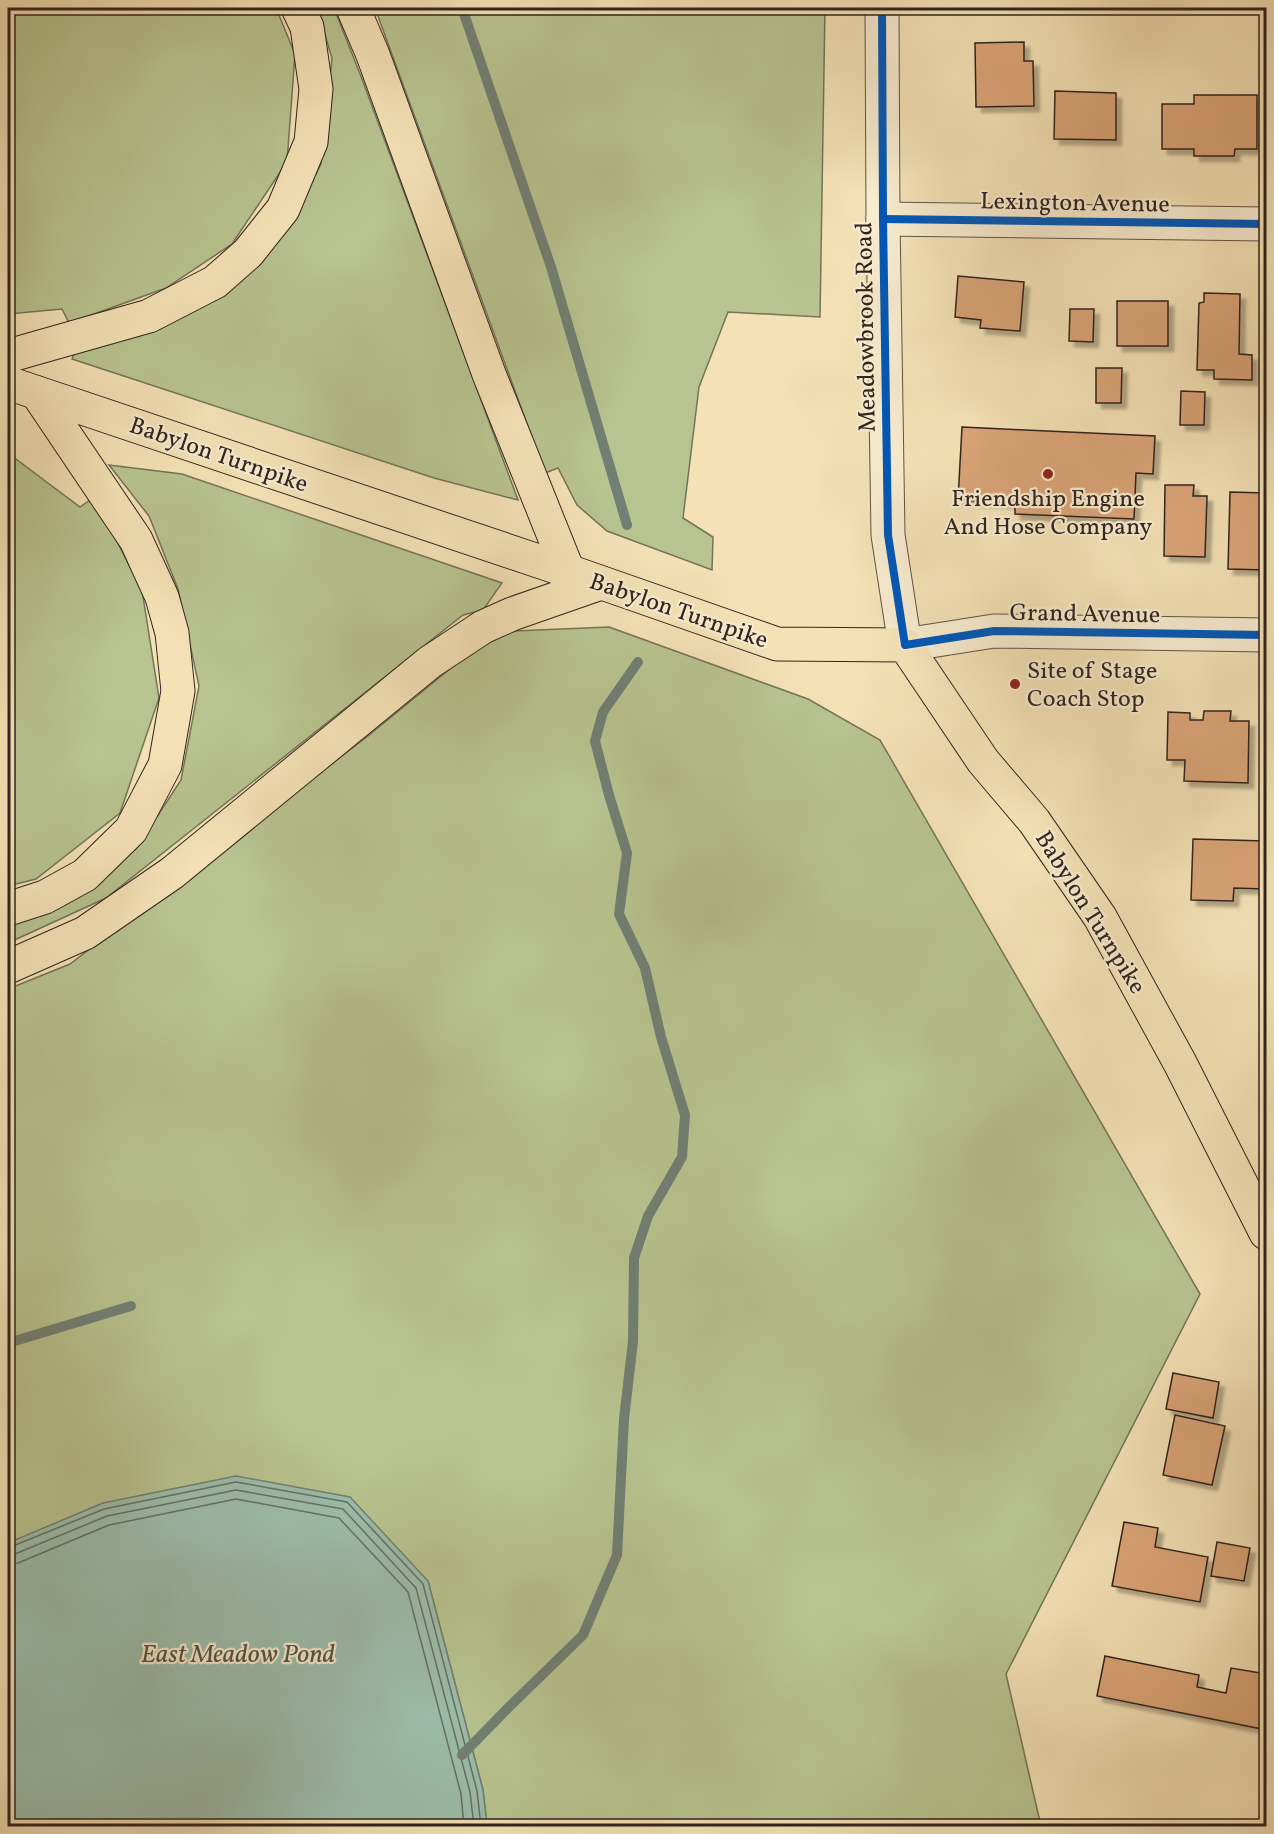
<svg xmlns="http://www.w3.org/2000/svg" width="1274" height="1834" viewBox="0 0 1274 1834" font-family="Vollkorn,serif">
	<style>
		.green { fill: #b8c490; stroke: #747458; stroke-width: 1.5 }
		.water { fill: #9cbeac; stroke: #718074; stroke-width: 1.5 }
		.lines { fill: none; stroke-linecap: round; stroke-linejoin: round }
		.shore { stroke: #667066; stroke-width: 1.5 }
		.stream { stroke: #718074; stroke-width: 10 }
		.building { fill: #daa477; stroke: #31231f; stroke-width: 1.5; filter: url(#shadow) }
		.minor-casing { stroke: #625345; stroke-width: 35 }
		.tertiary-casing { stroke: #625345; stroke-width: 35 }
		.primary-casing { stroke: #31231f; stroke-width: 35 }
		.motorway-casing { stroke: #31231f; stroke-width: 35 }
		.minor { stroke: #f8ecd0; stroke-width: 33 }
		.tertiary { stroke: #f8ecd0; stroke-width: 33 }
		.primary { stroke: #f4e2b6; stroke-width: 33 }
		.motorway { stroke: #f4e2b6; stroke-width: 33 }
		.cycleway-casing { stroke: #f8ecd0; stroke-width: 11 }
		.cycleway { stroke: #0057b8; stroke-width: 8 }
		.poi-dot { fill: #8f2418; stroke: #f8ecd0; stroke-width: 2 }
		.labels { text-anchor: middle; stroke-width: 4.5; stroke-linejoin: round; paint-order: stroke }
		.street-label { font-size: 24px; fill: #31231f; stroke: #f8ecd0 }
		.poi-label { font-size: 24px; fill: #31231f; stroke: #f8ecd0 }
		.water-label { font-size: 26px; font-style: italic; fill: #515249; stroke: #f8ecd0 }
	</style>
	<defs>
		<filter id="shadow"><feDropShadow dx="5.5" dy="5.5" stdDeviation="1.5" flood-color="#0004"/></filter>
	</defs>
	<rect width="100%" height="100%" fill="#f4e2b6"/>
	<filter id="stains"><feTurbulence type="fractalNoise" baseFrequency=".00333" numOctaves="4"/><feColorMatrix values="0 0 0 0 .2 0 0 0 0 .09 0 0 0 0 .02 0 0 0 .5 -.17"/></filter>
	<radialGradient id="worn" r=".72"><stop offset=".6" stop-color="#630" stop-opacity="0"/><stop offset="1" stop-color="#630" stop-opacity=".3"/></radialGradient>
	<g class="green">
		<path d="M8 8H276L295 54 287 162 232 244 166 288 69 323 62 309 8 314Z"/>
		<path d="M317 8H334L362 79 518 500 434 478 72 359 77 345 289 225 321 164 332 58Z"/>
		<path d="M375 8H825L820 317 728 312 699 387 683 518 713 537 712 570 607 531 577 505 558 468 545 473Z"/>
		<path d="M8 453 80 507 94 497 142 590 159 698 120 813 36 879 8 886Z"/>
		<path d="M109 465 182 474 502 583 483 610 463 615 106 898 8 943V923L49 911 136 849 181 780 199 686 178 589 149 516Z"/>
		<path d="M609 627 808 699 880 740 1200 1294 1006 1674 1041 1826H487L483 1790 428 1581 8 1543V989L70 964 368 736 500 628 514 631Z"/>
	</g>
	<path class="water" d="M236 1476 350 1497 428 1581 483 1790 487 1826H8V1543L103 1503Z"/>
	<g class="lines">
		<g class="shore">
			<path d="M8 1548 104 1509 236 1482 347 1502 423 1584 477 1791 481 1826"/>
			<path d="M8 1555 15 1554 107 1516 236 1490 343 1509 416 1588 470 1792 474 1826"/>
			<path d="M8 1564 18 1563 109 1525 236 1499 339 1518 408 1592 461 1794 464 1826"/>
		</g>
		<g class="stream">
			<path d="M462 8 551 267 627 525"/>
			<path d="M8 1343 131 1306"/>
			<path d="M462 1755 508 1708 583 1635 617 1555 624 1419 633 1341 634 1258 648 1216 682 1157 685 1115 661 1037 645 968 619 914 627 853 609 795 595 741 603 712 638 662"/>
		</g>
	</g>
	<g class="building">
		<path d="M1024 42V61H1033L1034 106 976 107 975 43Z"/>
		<path d="M1055 91 1116 93V140L1054 139Z"/>
		<path d="M1194 95H1257V149H1235L1234 156H1194V149H1162V104H1194Z"/>
		<path d="M958 276 1024 282 1020 331 980 328 981 320 955 317Z"/>
		<path d="M1204 293 1240 294 1239 354 1252 355V380L1214 379V370H1197L1199 303 1204 302Z"/>
		<rect x="1117" y="301" width="51" height="45"/>
		<path d="M1070 309H1094L1093 342 1069 341Z"/>
		<path d="M1096 368H1122L1121 403H1096Z"/>
		<path d="M1181 391 1205 392 1204 425H1180Z"/>
		<path d="M962 427 1155 436 1153 474 1136 473 1134 519 1015 514V503L958 500Z"/>
		<path d="M1165 485H1194L1193 496H1207L1205 557 1164 556Z"/>
		<path d="M1230 492 1266 493V570L1228 569Z"/>
		<path d="M1261 709H1266V757H1260Z"/>
		<path d="M1204 711H1231L1230 721H1249L1248 783 1184 781 1185 760H1167L1168 712 1190 713V720H1203Z"/>
		<path d="M1193 839 1266 841V889L1234 888 1233 901 1191 900Z"/>
		<path d="M1173 1373 1219 1382 1213 1418 1166 1409Z"/>
		<path d="M1175 1415 1225 1426 1212 1485 1163 1475Z"/>
		<path d="M1124 1522 1158 1528 1155 1547 1208 1557 1200 1602 1112 1586Z"/>
		<path d="M1217 1542 1250 1548 1244 1581 1211 1576Z"/>
		<path d="M1105 1656 1199 1675 1197 1687 1226 1693 1231 1668 1266 1674V1709L1262 1729 1097 1696Z"/>
	</g>
	<g class="lines">
		<defs>
			<g id="minor">
				<path d="M883 219 1266 224"/>
				<path d="M905 645 994 631 1266 635"/>
			</g>
			<path id="tertiary" d="M882 8 883 219 888 535 905 645"/>
			<path id="primary" d="M8 383 568 571 777 644 905 645 983 761 1034 821 1100 917 1180 1063 1266 1233"/>
			<g id="motorway">
				<path d="M353 8 373 55 489 374 568 571"/>
				<path d="M8 356 149 316 215 282 248 253 283 209 311 142 316 89 307 27 298 8"/>
				<path d="M8 909 45 897 85 875 131 830 165 765 178 691 172 633 162 597 136 540 37 393"/>
				<path d="M8 967 85 933 172 873 430 662 483 627 512 614 601 583"/>
			</g>
		</defs>
		<use href="#minor" class="minor-casing"/>
		<use href="#tertiary" class="tertiary-casing"/>
		<use href="#primary" class="primary-casing"/>
		<use href="#motorway" class="motorway-casing"/>
		<use href="#minor" class="minor"/>
		<use href="#tertiary" class="tertiary"/>
		<use href="#primary" class="primary"/>
		<use href="#motorway" class="motorway"/>
		<defs>
			<g id="cycleway">
				<path d="M882 8 883 219 888 535 905 645 994 631 1266 635"/>
				<path d="M883 219 1266 224"/>
			</g>
		</defs>
		<use href="#cycleway" class="cycleway-casing"/>
		<use href="#cycleway" class="cycleway"/>
	</g>
	<g class="poi-dot">
		<circle cx="1048" cy="474" r="6"/>
		<circle cx="1015" cy="684" r="6"/>
	</g>
	<g class="labels">
		<g class="street-label">
			<text transform="translate(1075 202) rotate(1)" y="8">Lexington Avenue</text>
			<text transform="translate(865 327) rotate(-91)" y="8">Meadowbrook Road</text>
			<text transform="translate(219 454) rotate(19)" y="8">Babylon Turnpike</text>
			<text transform="translate(679 610) rotate(19)" y="8">Babylon Turnpike</text>
			<text transform="translate(1085 613) rotate(1)" y="8">Grand Avenue</text>
			<text transform="translate(1091 912) rotate(58)" y="8">Babylon Turnpike</text>
		</g>
		<g class="poi-label">
			<text x="1048" y="506">Friendship Engine<tspan x="1048" dy="28">And Hose Company</tspan></text>
			<text x="1027" y="678" text-anchor="start">Site of Stage<tspan x="1027" dy="28">Coach Stop</tspan></text>
		</g>
		<g class="water-label">
			<text x="238" y="1662">East Meadow Pond</text>
		</g>
	</g>
	<rect width="1274" height="1834" fill="none" stroke="#f4e2b6" stroke-width="30"/>
	<rect x="9" y="9" width="1256" height="1816" fill="none" stroke="#31231f" stroke-width="3"/>
	<rect x="15" y="15" width="1244" height="1804" fill="none" stroke="#31231f" stroke-width="1.5"/>
	<rect width="100%" height="100%" filter="url(#stains)"/>
	<rect width="100%" height="100%" fill="url(#worn)"/>
</svg>
